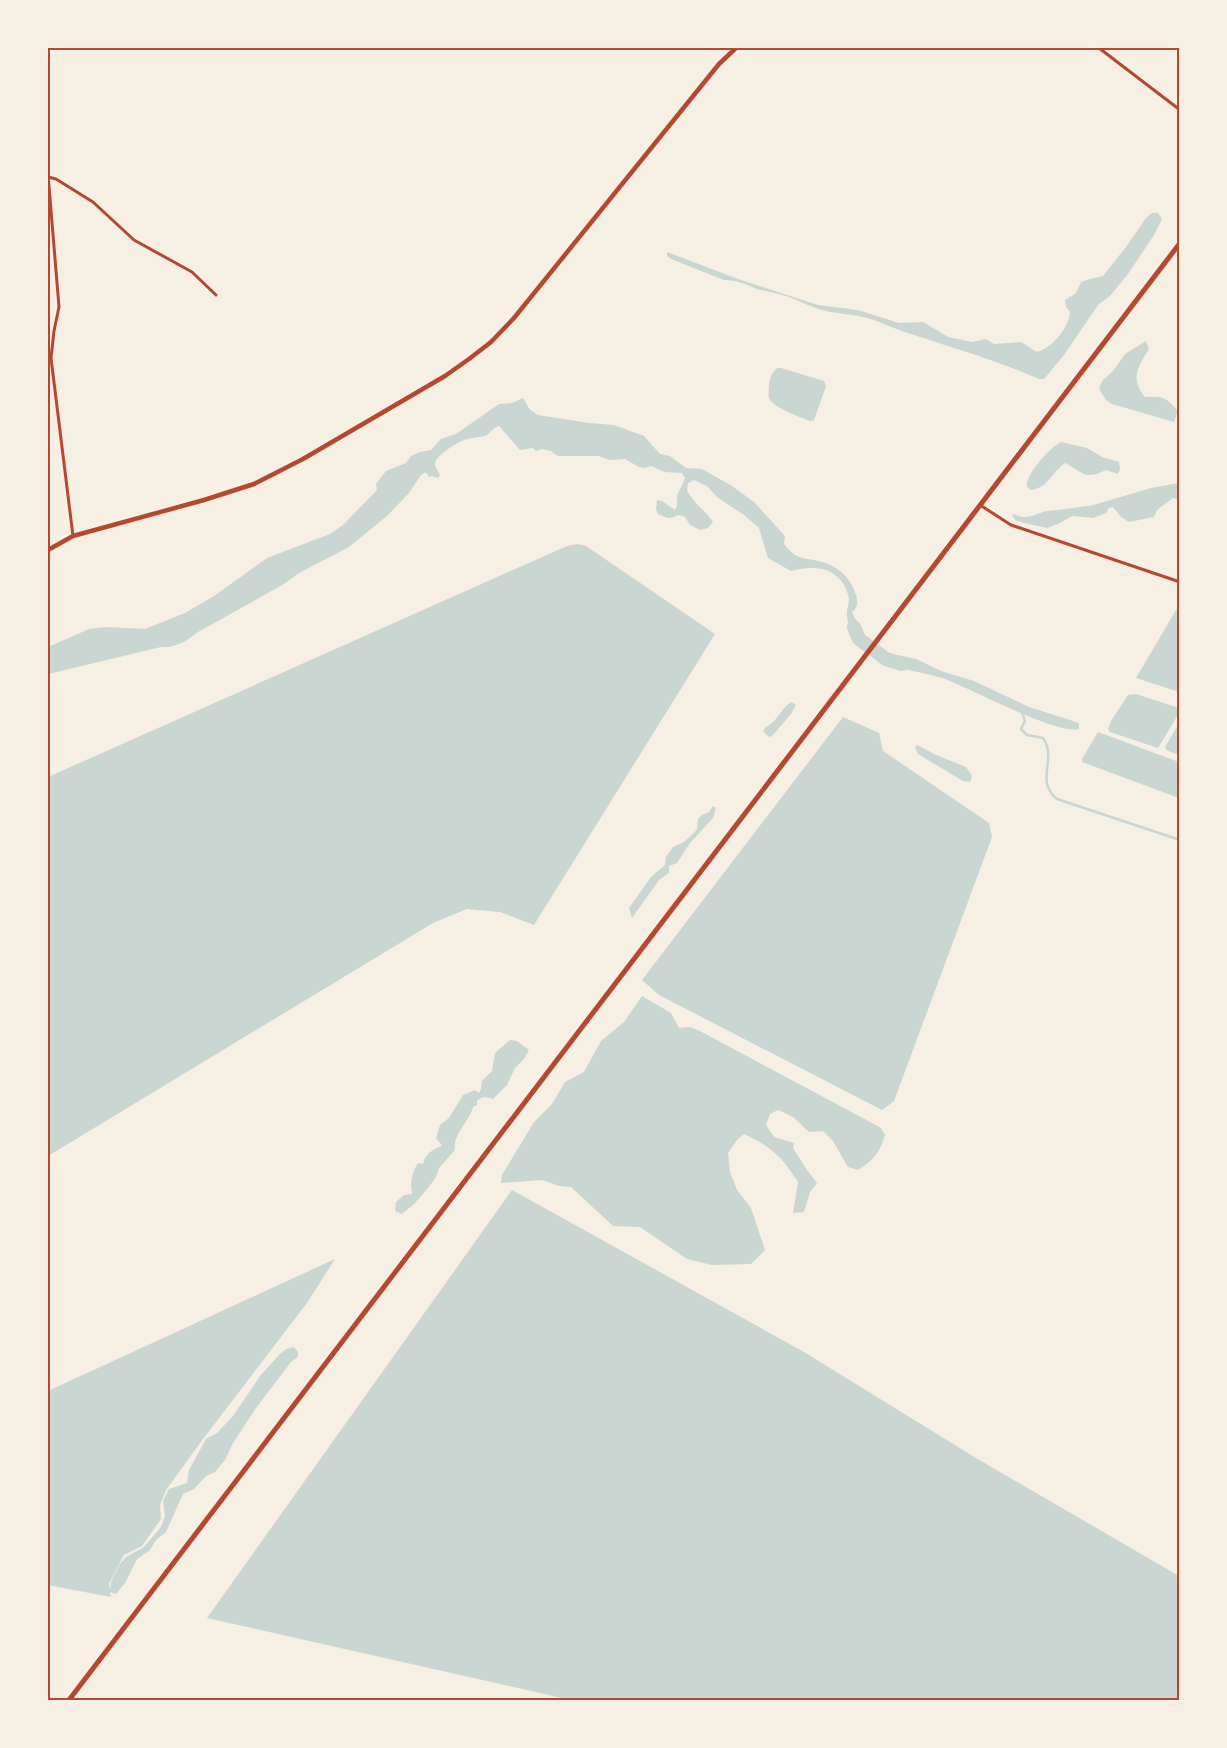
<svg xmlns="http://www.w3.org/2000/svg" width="1227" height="1748" viewBox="0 0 1227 1748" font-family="'Sofia Sans Condensed',sans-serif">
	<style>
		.water { fill: #c9d6d2 }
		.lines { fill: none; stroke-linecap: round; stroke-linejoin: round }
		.stream { stroke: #c9d6d2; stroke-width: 2.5 }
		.river { stroke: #c9d6d2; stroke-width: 14 }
		.minor { stroke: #b5482f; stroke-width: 3 }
		.secondary { stroke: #b5482f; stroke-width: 4.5 }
		.primary { stroke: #b5482f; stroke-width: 5 }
		.neatline { fill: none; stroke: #b5482f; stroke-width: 2 }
	</style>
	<rect width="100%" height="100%" fill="#f6efe4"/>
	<g class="water">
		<path d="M1152 213H1158L1162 219 1154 235 1128 274 1110 296 1098 305 1064 355 1044 379H1039C994 359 946 346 899 330 888 326 878 321 867 318 853 314 839 314 826 311 809 307 795 298 779 294 772 292 764 291 757 289 746 284 736 280 724 280L671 259 667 256V252L738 279 818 305 858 310 899 323 923 322 948 337 972 342 986 339 994 344 1021 342 1037 352C1052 348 1069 328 1070 312L1066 307 1065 300 1076 293 1081 282 1090 279 1103 276 1126 247 1146 218Z"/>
		<path d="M1146 341 1149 349C1138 366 1130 379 1145 397 1163 396 1166 397 1178 411L1174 422 1112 404 1106 400 1099 389 1102 381 1113 371 1125 354Z"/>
		<path d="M777 368H781L824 381 826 386 814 420 810 421C800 417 773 408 769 398 768 395 769 389 769 386 769 380 772 372 777 368Z"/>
		<path d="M523 398 530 410 538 415 589 423 614 425 644 436 660 454 670 456 686 468 702 469 732 486 754 502 785 536 784 544C787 548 791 552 795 555 802 559 810 559 818 561 837 565 850 576 856 595 858 603 858 607 852 612L865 639 860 644C853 638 848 625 847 616 846 610 849 605 849 600 849 595 846 589 844 585 832 565 811 566 791 571L768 558 759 528 744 515 717 497 707 486 694 480 688 483 687 490C693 503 705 510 713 522L708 528 700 530 690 525 685 517 678 515C670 520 666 518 658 514L656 509 657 500 662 501 675 510C678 505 677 503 677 497 678 492 683 484 685 478L682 473 665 472 651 466 645 468 639 467 625 459 610 460 598 456H559L554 454 551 451 542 449 536 451 533 448 520 450 499 426C493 428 491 432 487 435 480 438 471 437 464 440 456 443 435 456 435 464 435 468 438 471 440 475L438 478 432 476 429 477 426 472 421 475 409 493 387 516 349 547 299 573 284 584 198 632 184 642 170 647H161L48 674V647L89 629 105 627 145 629 185 613 214 596 267 558 330 534 343 525 377 490 376 484 386 471 406 463 411 456 420 452 431 450 441 439 456 434 499 404 512 403Z"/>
		<path d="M1061 442 1087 448 1102 457 1119 462 1120 469 1118 474 1106 470C1084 481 1083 472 1065 463 1052 472 1048 488 1031 490L1027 487C1025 475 1050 447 1061 442Z"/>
		<path d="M1179 483V500L1173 498 1157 510 1154 517 1129 522 1121 517 1113 507 1109 508 1106 513 1093 518 1072 516 1060 523 1047 528 1016 521 1012 515 1014 514C1027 521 1035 514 1047 511 1054 510 1061 510 1067 509 1075 508 1082 506 1090 506L1151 488Z"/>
		<path d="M578 544 586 546 715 634 534 925 500 912 467 909 433 923 48 1156V777L567 546Z"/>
		<path d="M1179 605V692L1136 678Z"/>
		<path d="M885 655H897L916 659 941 671 974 681 1029 707 1079 723V729C1054 734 971 688 942 678 924 672 897 670 883 660Z"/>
		<path d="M1136 694 1179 708V713L1158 748 1110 732 1108 729 1111 721 1128 695Z"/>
		<path d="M791 702 796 705 791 714 773 735 769 737 763 731C766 725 771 725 775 720 780 714 784 707 791 702Z"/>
		<path d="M843 717 879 733 883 751 989 823 992 837 894 1101 882 1110 659 995 642 980Z"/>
		<path d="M1179 723 1180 755H1179L1166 750 1165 747Z"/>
		<path d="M1098 732 1179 762V798L1082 762V759Z"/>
		<path d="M917 745 936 755 966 767 972 776 970 782 963 781 918 754 915 747Z"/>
		<path d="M713 806 716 808 713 818 690 843 677 863 669 866V873L659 880 632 918 629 908 651 877 665 865 666 857 673 847 684 842 694 833 697 829 698 819 702 815 709 812Z"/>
		<path d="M642 996 671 1013 679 1028 690 1027 700 1031 872 1123 881 1128 885 1135C880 1152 873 1161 858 1170L848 1167 833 1141 823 1131 809 1132 793 1117 778 1110 770 1114 766 1125 774 1137 794 1143 793 1148 807 1170 817 1183 810 1192 804 1212 793 1213 798 1182C782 1157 772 1147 744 1134L737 1140 728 1153 730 1172 737 1190 751 1208 765 1250 751 1264 712 1265 687 1259 640 1227 613 1226 571 1187 559 1186 542 1180 501 1183 502 1175 534 1122 552 1104 565 1082 584 1072 601 1041 624 1022Z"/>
		<path d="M510 1040 517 1041 529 1050 524 1059 515 1068 507 1085 493 1099C486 1097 482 1096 477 1101V1105L473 1107C470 1120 452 1136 455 1150L439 1168 436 1177 428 1188 414 1204 402 1214 395 1211 396 1202 404 1195 412 1194C412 1191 411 1188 411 1185 411 1179 414 1168 418 1163L423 1164C425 1155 432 1149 442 1146L436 1138 440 1125 449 1118 463 1095 475 1090 479 1093 481 1089 482 1081 492 1071 495 1053Z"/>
		<path d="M512 1190 804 1352 976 1458 1179 1576V1700H571L207 1618Z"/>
		<path d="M335 1259 307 1303 200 1443 166 1490 160 1505 161 1519 142 1546 124 1555 109 1584 110 1590 111 1582 120 1564 126 1557 144 1547 161 1527 165 1516 163 1501 169 1489 187 1483 189 1470 206 1439 217 1433 233 1416 260 1376 279 1355 286 1349 294 1347 298 1352V1357L291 1362 256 1408 233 1443 225 1460 215 1472 206 1476 194 1489 183 1494 166 1532 156 1540 150 1550 137 1559 125 1583 116 1594 110 1592 111 1597 48 1585V1391Z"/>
	</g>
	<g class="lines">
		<path class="stream" d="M1022 712 1025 721 1021 729 1027 735 1043 738C1058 760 1034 780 1057 799L1180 840"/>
		<path class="river" d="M854 627 859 639 886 659 902 664"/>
		<g class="minor">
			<path d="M1099 48 1180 110"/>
			<path d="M48 174 59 307 54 331 51 358 73 536"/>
			<path d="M48 177 56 179 93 202 134 240 192 272 216 295"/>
			<path d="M980 505 1011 525 1180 582"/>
		</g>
		<path class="secondary" d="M48 550 73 536 204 500 254 484 303 459 445 376 469 359 491 342 514 318 719 64 736 48"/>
		<path class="primary" d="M69 1700 1180 243"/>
	</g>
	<rect width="1227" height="1748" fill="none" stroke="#f6efe4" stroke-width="98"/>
	<rect x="49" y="49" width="1129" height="1650" class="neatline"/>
</svg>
